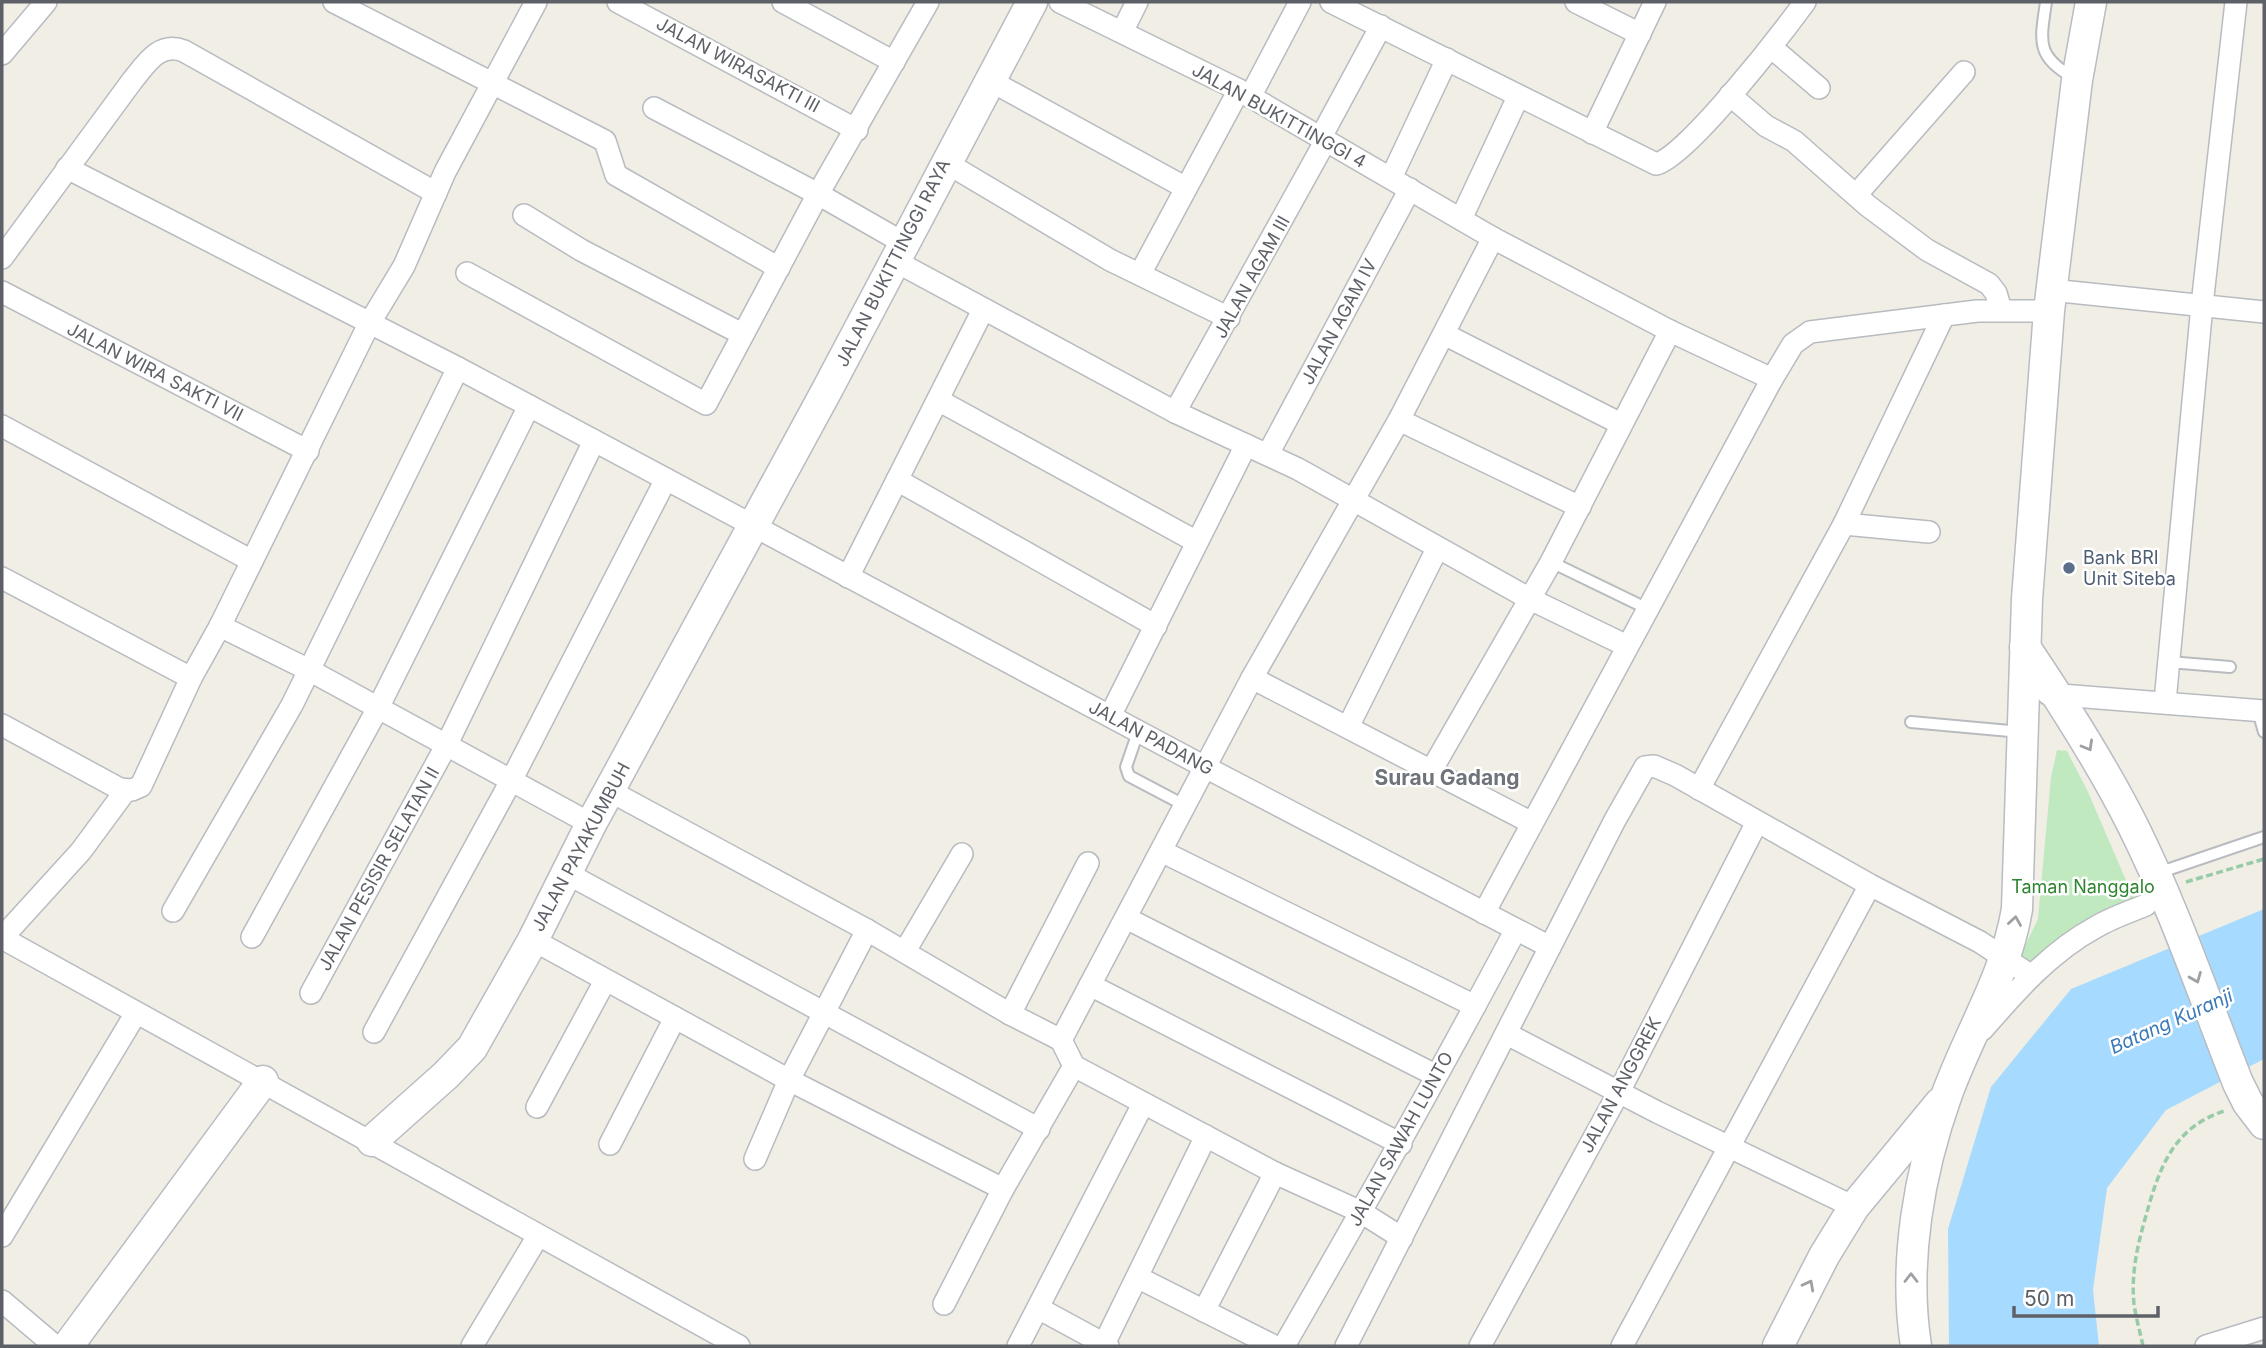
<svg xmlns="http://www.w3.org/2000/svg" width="2266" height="1348" viewBox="0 0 2266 1348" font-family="Inter,sans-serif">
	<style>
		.green { fill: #c1e9c0 }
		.water { fill: #a7daff }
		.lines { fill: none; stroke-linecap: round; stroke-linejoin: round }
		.lane-casing { stroke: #b8bbc0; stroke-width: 14 }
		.street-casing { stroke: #b8bbc0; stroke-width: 24 }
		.secondary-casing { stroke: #b9bcc2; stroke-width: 33 }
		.path { stroke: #98cba7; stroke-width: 3.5; stroke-dasharray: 7 3.5; stroke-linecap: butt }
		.lane { stroke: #fff; stroke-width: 10 }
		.street { stroke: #fff; stroke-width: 21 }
		.secondary { stroke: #fff; stroke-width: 30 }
		.oneway { stroke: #9ea0a4 }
		.service-dot { fill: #5c6f8a; stroke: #fff; stroke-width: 2.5 }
		.labels { text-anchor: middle; stroke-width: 5; stroke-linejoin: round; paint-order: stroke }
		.street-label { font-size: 18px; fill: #5d6167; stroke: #fff }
		.service-label { font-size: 18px; fill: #4e5e75; stroke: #fff; text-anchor: start }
		.park-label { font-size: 18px; fill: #2f8430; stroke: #fff }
		.water-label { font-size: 19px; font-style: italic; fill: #3a7ab9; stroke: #fff }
		.quarter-label { font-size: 21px; font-weight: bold; fill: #6e7479; stroke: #fff }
	</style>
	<rect width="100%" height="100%" fill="#f0eee5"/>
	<path class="green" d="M2057 750 2067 751 2088 792 2138 908 2033 973 2020 956 2038 919 2051 777Z"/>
	<path class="water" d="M2264 909V1059L2166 1110 2107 1188 2093 1290 2099 1346H1949L1948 1229 1991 1087 2071 989Z"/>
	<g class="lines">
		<defs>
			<g id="lane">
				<path d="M2046 2C2040 43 2036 56 2074 78"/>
				<path d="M1551 562 1648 609"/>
				<path d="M2169 662 2230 667"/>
				<path d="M2258 711 2264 732"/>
				<path d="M1911 722 2021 732"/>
				<path d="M1138 732 1126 767 1129 776 1184 805"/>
				<path d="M2158 873 2264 837"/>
			</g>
			<g id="street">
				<path d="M334 2 605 141 616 175 779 268"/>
				<path d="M618 2 857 130"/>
				<path d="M783 2 894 62"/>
				<path d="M1060 2 1239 90 1493 238 1670 331 1772 379"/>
				<path d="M1331 2 1656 164C1687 157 1783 32 1805 2"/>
				<path d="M1576 2 1640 34"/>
				<path d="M1122 32 1137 2"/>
				<path d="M1772 48 1819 88"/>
				<path d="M2 54 46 2"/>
				<path d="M989 80 1186 188"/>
				<path d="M1730 95 1766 126 1794 141 1868 206 1927 250 1989 284 1996 293 2001 310"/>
				<path d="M1250 97 1300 2"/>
				<path d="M654 108 818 194 902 242"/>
				<path d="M1592 133 1655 2"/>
				<path d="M1321 137 1381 26"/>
				<path d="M945 162 1110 260 1229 318"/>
				<path d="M67 168 458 368 1205 767 1550 947"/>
				<path d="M1391 178 1447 59"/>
				<path d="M1856 195 1964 72"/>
				<path d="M524 215 581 250 742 334"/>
				<path d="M1461 219 1518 97"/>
				<path d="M2 258 132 81C146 64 159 41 184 51L436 193"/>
				<path d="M895 261 1175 412 1298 469 1530 599 1627 646"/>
				<path d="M467 273 706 404 818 194 928 2"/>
				<path d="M1140 274 1239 90"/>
				<path d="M2051 290 2264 312"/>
				<path d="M2 292 308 451"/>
				<path d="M1444 334 1621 424"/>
				<path d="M938 400 1197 542"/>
				<path d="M1175 412 1326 140"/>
				<path d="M1399 420 1580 507"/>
				<path d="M2 426 252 561"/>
				<path d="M1268 454 1410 189"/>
				<path d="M897 480 1156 626"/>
				<path d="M1844 524 1929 532"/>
				<path d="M848 577 983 310"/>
				<path d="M2 578 191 678"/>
				<path d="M220 626 309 670 591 824"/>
				<path d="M1252 678 1532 823"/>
				<path d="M2048 694 2264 711"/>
				<path d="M2165 702 2202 305 2236 2"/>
				<path d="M1110 716 1246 445"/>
				<path d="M2 725 120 789 132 790 141 786 191 678 220 626 369 324 404 266 445 172 536 2"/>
				<path d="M1348 727 1437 549"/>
				<path d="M1431 771 1551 562 1670 331"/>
				<path d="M1699 789 1844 524 1944 315"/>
				<path d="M610 791 867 930 1010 1014 1061 1040 1074 1066 1275 1173 1361 1212 1402 1238"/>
				<path d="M1161 851 1475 1006"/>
				<path d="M568 874 1039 1129"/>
				<path d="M173 911 292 705 458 368"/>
				<path d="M1484 913 1772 379 1793 344 1810 332 1977 311H2049"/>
				<path d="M1126 918 1435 1075"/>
				<path d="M252 937 378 708 529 406"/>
				<path d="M2 938 739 1346"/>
				<path d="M2 938 81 851 126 790"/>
				<path d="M533 940 789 1080 1003 1189"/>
				<path d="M905 951 962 854"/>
				<path d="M1090 985 1401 1144"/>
				<path d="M311 993 447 744 594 441"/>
				<path d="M1010 1014 1088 863"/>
				<path d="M1983 1029C2017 990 2050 952 2096 927 2111 918 2129 912 2146 905"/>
				<path d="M374 1032 512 779 666 479"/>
				<path d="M1507 1034 1657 1112 1854 1207"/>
				<path d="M1061 1040 1252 678 1399 420 1493 238"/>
				<path d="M537 1107 605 981"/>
				<path d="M610 1144 675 1018"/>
				<path d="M755 1159 789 1080 867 930"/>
				<path d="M2 1236 136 1013"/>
				<path d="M1139 1278 1274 1346"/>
				<path d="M2 1301 55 1346"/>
				<path d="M944 1304 1003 1189 1074 1066"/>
				<path d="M1038 1308 1108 1346"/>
				<path d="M1204 1311 1275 1173"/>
				<path d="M1104 1344 1206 1136"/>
				<path d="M472 1346 538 1236"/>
				<path d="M1018 1346 1143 1104"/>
				<path d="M1284 1346C1363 1209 1441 1071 1515 931"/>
				<path d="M1346 1346 1615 820 1645 767 1654 766 1675 775 1870 885 1980 942 2030 975"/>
				<path d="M1480 1346 1619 1092 1757 822"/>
				<path d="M1622 1346 1870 885"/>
				<path d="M2206 1346 2264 1328"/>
			</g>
			<g id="secondary">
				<path d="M2025 647C2064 705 2102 764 2133 826 2174 908 2204 997 2238 1083L2248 1103 2264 1124"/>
				<path d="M372 1141 446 1075 472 1048 533 940 591 824 827 390 1032 2"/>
				<path d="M68 1346 263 1081"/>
				<path d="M1778 1346 1824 1256 1854 1207 1940 1103"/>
				<path d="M1916 1346C1903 1263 1919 1172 1947 1094 1970 1031 2006 976 2017 909L2027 599 2049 311 2077 80 2091 2"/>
			</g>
		</defs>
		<use href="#lane" class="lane-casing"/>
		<use href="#street" class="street-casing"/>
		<use href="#secondary" class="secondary-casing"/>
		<g class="path">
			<path d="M2186 882 2264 859"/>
			<path d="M2143 1346C2140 1332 2136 1318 2134 1304 2131 1275 2137 1247 2145 1219 2159 1169 2172 1127 2227 1110"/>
		</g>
		<use href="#lane" class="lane"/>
		<use href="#street" class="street"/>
		<use href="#secondary" class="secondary"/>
	</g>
	<defs><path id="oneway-chevron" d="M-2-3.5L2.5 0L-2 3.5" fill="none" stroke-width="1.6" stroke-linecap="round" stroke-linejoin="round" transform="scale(1.75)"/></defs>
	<g class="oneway">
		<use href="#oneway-chevron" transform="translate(2088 746) rotate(60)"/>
		<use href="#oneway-chevron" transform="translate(2015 921) rotate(-81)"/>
		<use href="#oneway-chevron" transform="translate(2196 978) rotate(68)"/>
		<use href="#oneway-chevron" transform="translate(1911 1278) rotate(-90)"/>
		<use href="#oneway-chevron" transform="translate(1809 1285) rotate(-62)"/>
	</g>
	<circle class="service-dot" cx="2069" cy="568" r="7"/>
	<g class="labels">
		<g class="street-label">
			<text transform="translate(738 65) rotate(28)" y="6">JALAN WIRASAKTI III</text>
			<text transform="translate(1279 116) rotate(29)" y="6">JALAN BUKITTINGGI 4</text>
			<text transform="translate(893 263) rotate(-63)" y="6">JALAN BUKITTINGGI RAYA</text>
			<text transform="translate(1252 277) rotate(-61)" y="6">JALAN AGAM III</text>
			<text transform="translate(1339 322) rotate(-62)" y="6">JALAN AGAM IV</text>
			<text transform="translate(155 372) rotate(27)" y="6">JALAN WIRA SAKTI VII</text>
			<text transform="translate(1151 738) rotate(28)" y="6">JALAN PADANG</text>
			<text transform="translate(581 847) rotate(-62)" y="6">JALAN PAYAKUMBUH</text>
			<text transform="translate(379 869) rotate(-61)" y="6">JALAN PESISIR SELATAN II</text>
			<text transform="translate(1621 1085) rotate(-62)" y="6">JALAN ANGGREK</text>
			<text transform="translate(1401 1139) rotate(-61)" y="6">JALAN SAWAH LUNTO</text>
		</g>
		<g class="service-label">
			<text x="2083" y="564">Bank BRI<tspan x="2083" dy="21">Unit Siteba</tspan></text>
		</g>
		<g class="park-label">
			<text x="2083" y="893">Taman Nanggalo</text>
		</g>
		<g class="water-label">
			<text transform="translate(2171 1021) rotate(-24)" y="7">Batang Kuranji</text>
		</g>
		<g class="quarter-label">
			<text x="1447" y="785">Surau Gadang</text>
		</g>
	</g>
	<rect width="2266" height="1348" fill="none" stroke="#5d6167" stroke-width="7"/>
	<path d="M2014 1306v10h144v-10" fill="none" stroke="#5d6167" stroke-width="3.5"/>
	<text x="2024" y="1306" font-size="21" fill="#5d6167" stroke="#ffffff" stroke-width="5" paint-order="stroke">50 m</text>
</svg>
